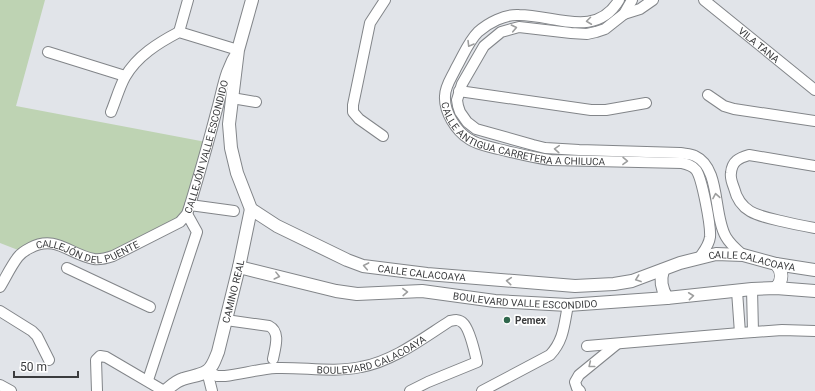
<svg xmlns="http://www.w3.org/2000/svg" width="815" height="391" viewBox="0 0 815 391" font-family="Roboto,sans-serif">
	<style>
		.green { fill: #bed3b3 }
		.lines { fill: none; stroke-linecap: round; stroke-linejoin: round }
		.minor-casing { stroke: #828589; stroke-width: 12 }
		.tertiary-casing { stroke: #828589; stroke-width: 14 }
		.minor { stroke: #fff; stroke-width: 10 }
		.tertiary { stroke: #fff; stroke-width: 12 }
		.oneway { stroke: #9d9e9e }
		.poi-dot { fill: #30674d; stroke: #fff; stroke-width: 1.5 }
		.labels { text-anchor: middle; stroke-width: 3.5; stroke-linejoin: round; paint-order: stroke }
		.street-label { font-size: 10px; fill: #3b3c3e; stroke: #fff }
		.poi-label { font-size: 10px; font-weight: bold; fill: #3b3c3e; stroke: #fff; text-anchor: start }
	</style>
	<rect width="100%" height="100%" fill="#e1e4e9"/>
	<path class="green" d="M0 0H45L16 106 206 142 187 214 137 244 98 257 36 242 18 250 0 243Z"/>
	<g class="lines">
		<defs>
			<g id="minor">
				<path id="s1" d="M619 0C596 39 555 15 519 15 505 14 488 23 478 32 468 42 463 56 456 68 452 77 445 86 445 96 444 112 456 131 469 139 478 145 488 146 498 149 516 153 533 158 551 160L682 163C687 164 692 165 696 170 702 178 711 226 710 237 709 245 704 251 700 257"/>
				<path d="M632 0 624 14 605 29 596 32 587 34 571 33 519 27 501 32 484 46 462 84 457 100 458 106 460 112 467 122 476 129 533 145 545 148 579 150 680 153C685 154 691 154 695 156 721 168 713 215 726 237 730 244 737 250 743 255"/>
				<path id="s2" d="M704 0 815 90"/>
				<path d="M624 14 640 9 653 0"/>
				<path d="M179 32 188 0"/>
				<path d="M48 52 125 76"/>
				<path d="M459 91 591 110H606L646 103"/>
				<path d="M708 95 724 106 734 109 815 121"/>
				<path d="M232 98 256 102"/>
				<path d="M383 136 359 119 353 112V105L370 23 385 0"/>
				<path d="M815 166 749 155C739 158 732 161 731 173 730 178 732 183 734 188 740 213 759 216 781 221 793 224 804 226 815 228"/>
				<path d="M190 205 234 211"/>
				<path d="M67 268 150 307"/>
				<path id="s3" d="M0 287C6 277 11 266 18 257 21 253 26 250 30 248 56 234 70 255 94 259 101 260 107 258 113 256L180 222 187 214 190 205C199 175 208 144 216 113 223 89 224 71 238 50L179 32C158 43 137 56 125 77 119 88 116 100 111 112"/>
				<path d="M752 289 753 332"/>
				<path d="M737 291 740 333"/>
				<path d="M0 311 32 331 37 336 49 360"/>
				<path d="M226 320 269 326C281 332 275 348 273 359"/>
				<path d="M587 346 740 333 782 330 815 331"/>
				<path id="s4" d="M207 371 217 376H225C242 374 259 369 276 368 305 367 333 373 361 367 394 361 423 338 450 321 455 320 459 319 463 323 469 328 475 353 477 362L428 382 410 391"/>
				<path d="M207 371 212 391"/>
				<path d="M148 380 197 232 187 214"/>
				<path d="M0 385 11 391"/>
				<path d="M97 391 96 360 100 356 106 357 164 391"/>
				<path d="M482 391 550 355C564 340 564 325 568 305"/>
				<path d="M580 391 577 388 575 382 579 375 617 344"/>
			</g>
			<g id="tertiary">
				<path id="s5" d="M252 0 238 50 229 124 231 148 237 173 251 209 277 226 347 260 363 266 427 274 575 286 614 284 632 281 680 263 716 254 743 255 776 264 815 270"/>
				<path id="s6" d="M239 267 336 291 357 294 422 291 495 301 568 305 667 298 752 289 776 288 815 291"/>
				<path d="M663 270C660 280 661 288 667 298"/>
				<path d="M776 288C783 280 783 272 776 264"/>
				<path id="s7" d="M165 391C171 386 176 381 183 379 191 376 200 376 207 371 213 367 215 359 218 352L239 267 251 209"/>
			</g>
		</defs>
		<use href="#minor" class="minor-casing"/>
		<use href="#tertiary" class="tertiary-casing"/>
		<use href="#minor" class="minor"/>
		<use href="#tertiary" class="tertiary"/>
	</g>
	<defs><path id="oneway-chevron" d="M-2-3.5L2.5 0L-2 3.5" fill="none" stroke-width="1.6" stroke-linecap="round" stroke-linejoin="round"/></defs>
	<g class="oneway">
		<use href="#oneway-chevron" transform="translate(589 21) rotate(173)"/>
		<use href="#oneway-chevron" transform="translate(514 28) rotate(-12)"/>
		<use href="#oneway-chevron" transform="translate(470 44) rotate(121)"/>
		<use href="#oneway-chevron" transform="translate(557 149) rotate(-176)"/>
		<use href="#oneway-chevron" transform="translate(625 161) rotate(1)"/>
		<use href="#oneway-chevron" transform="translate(716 196) rotate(-100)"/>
		<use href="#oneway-chevron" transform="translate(366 266) rotate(-169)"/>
		<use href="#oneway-chevron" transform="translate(277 276) rotate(14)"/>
		<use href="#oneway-chevron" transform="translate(638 279) rotate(160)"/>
		<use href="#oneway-chevron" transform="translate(509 281) rotate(-175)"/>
		<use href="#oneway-chevron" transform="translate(405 292) rotate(-2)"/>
		<use href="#oneway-chevron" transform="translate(691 296) rotate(-6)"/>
		<use href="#oneway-chevron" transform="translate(591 365) rotate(141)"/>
	</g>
	<circle class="poi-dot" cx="507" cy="320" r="4"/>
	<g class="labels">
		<g class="street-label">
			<text dy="4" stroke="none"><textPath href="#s2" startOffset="71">VILA TANA</textPath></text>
			<text dy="4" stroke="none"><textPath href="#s1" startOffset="325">CALLE ANTIGUA CARRETERA A CHILUCA</textPath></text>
			<text dy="4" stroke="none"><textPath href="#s3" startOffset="293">CALLEJÓN VALLE ESCONDIDO</textPath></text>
			<text dy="4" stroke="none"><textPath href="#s3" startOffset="111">CALLEJÓN DEL PUENTE</textPath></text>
			<text dy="4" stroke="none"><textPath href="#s5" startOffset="736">CALLE CALACOAYA</textPath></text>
			<text dy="4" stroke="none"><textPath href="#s5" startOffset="400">CALLE CALACOAYA</textPath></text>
			<text dy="4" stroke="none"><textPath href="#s7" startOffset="132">CAMINO REAL</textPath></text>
			<text dy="4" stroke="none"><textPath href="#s6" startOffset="290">BOULEVARD VALLE ESCONDIDO</textPath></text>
			<text dy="4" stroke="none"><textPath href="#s4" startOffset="169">BOULEVARD CALACOAYA</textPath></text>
		</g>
		<g class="poi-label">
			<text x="515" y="324">Pemex</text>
		</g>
	</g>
	<path d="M14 371v6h64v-6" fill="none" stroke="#3b3c3e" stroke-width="2"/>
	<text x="20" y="371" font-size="12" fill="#3b3c3e" stroke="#ffffff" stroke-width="3" paint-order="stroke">50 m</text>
</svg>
